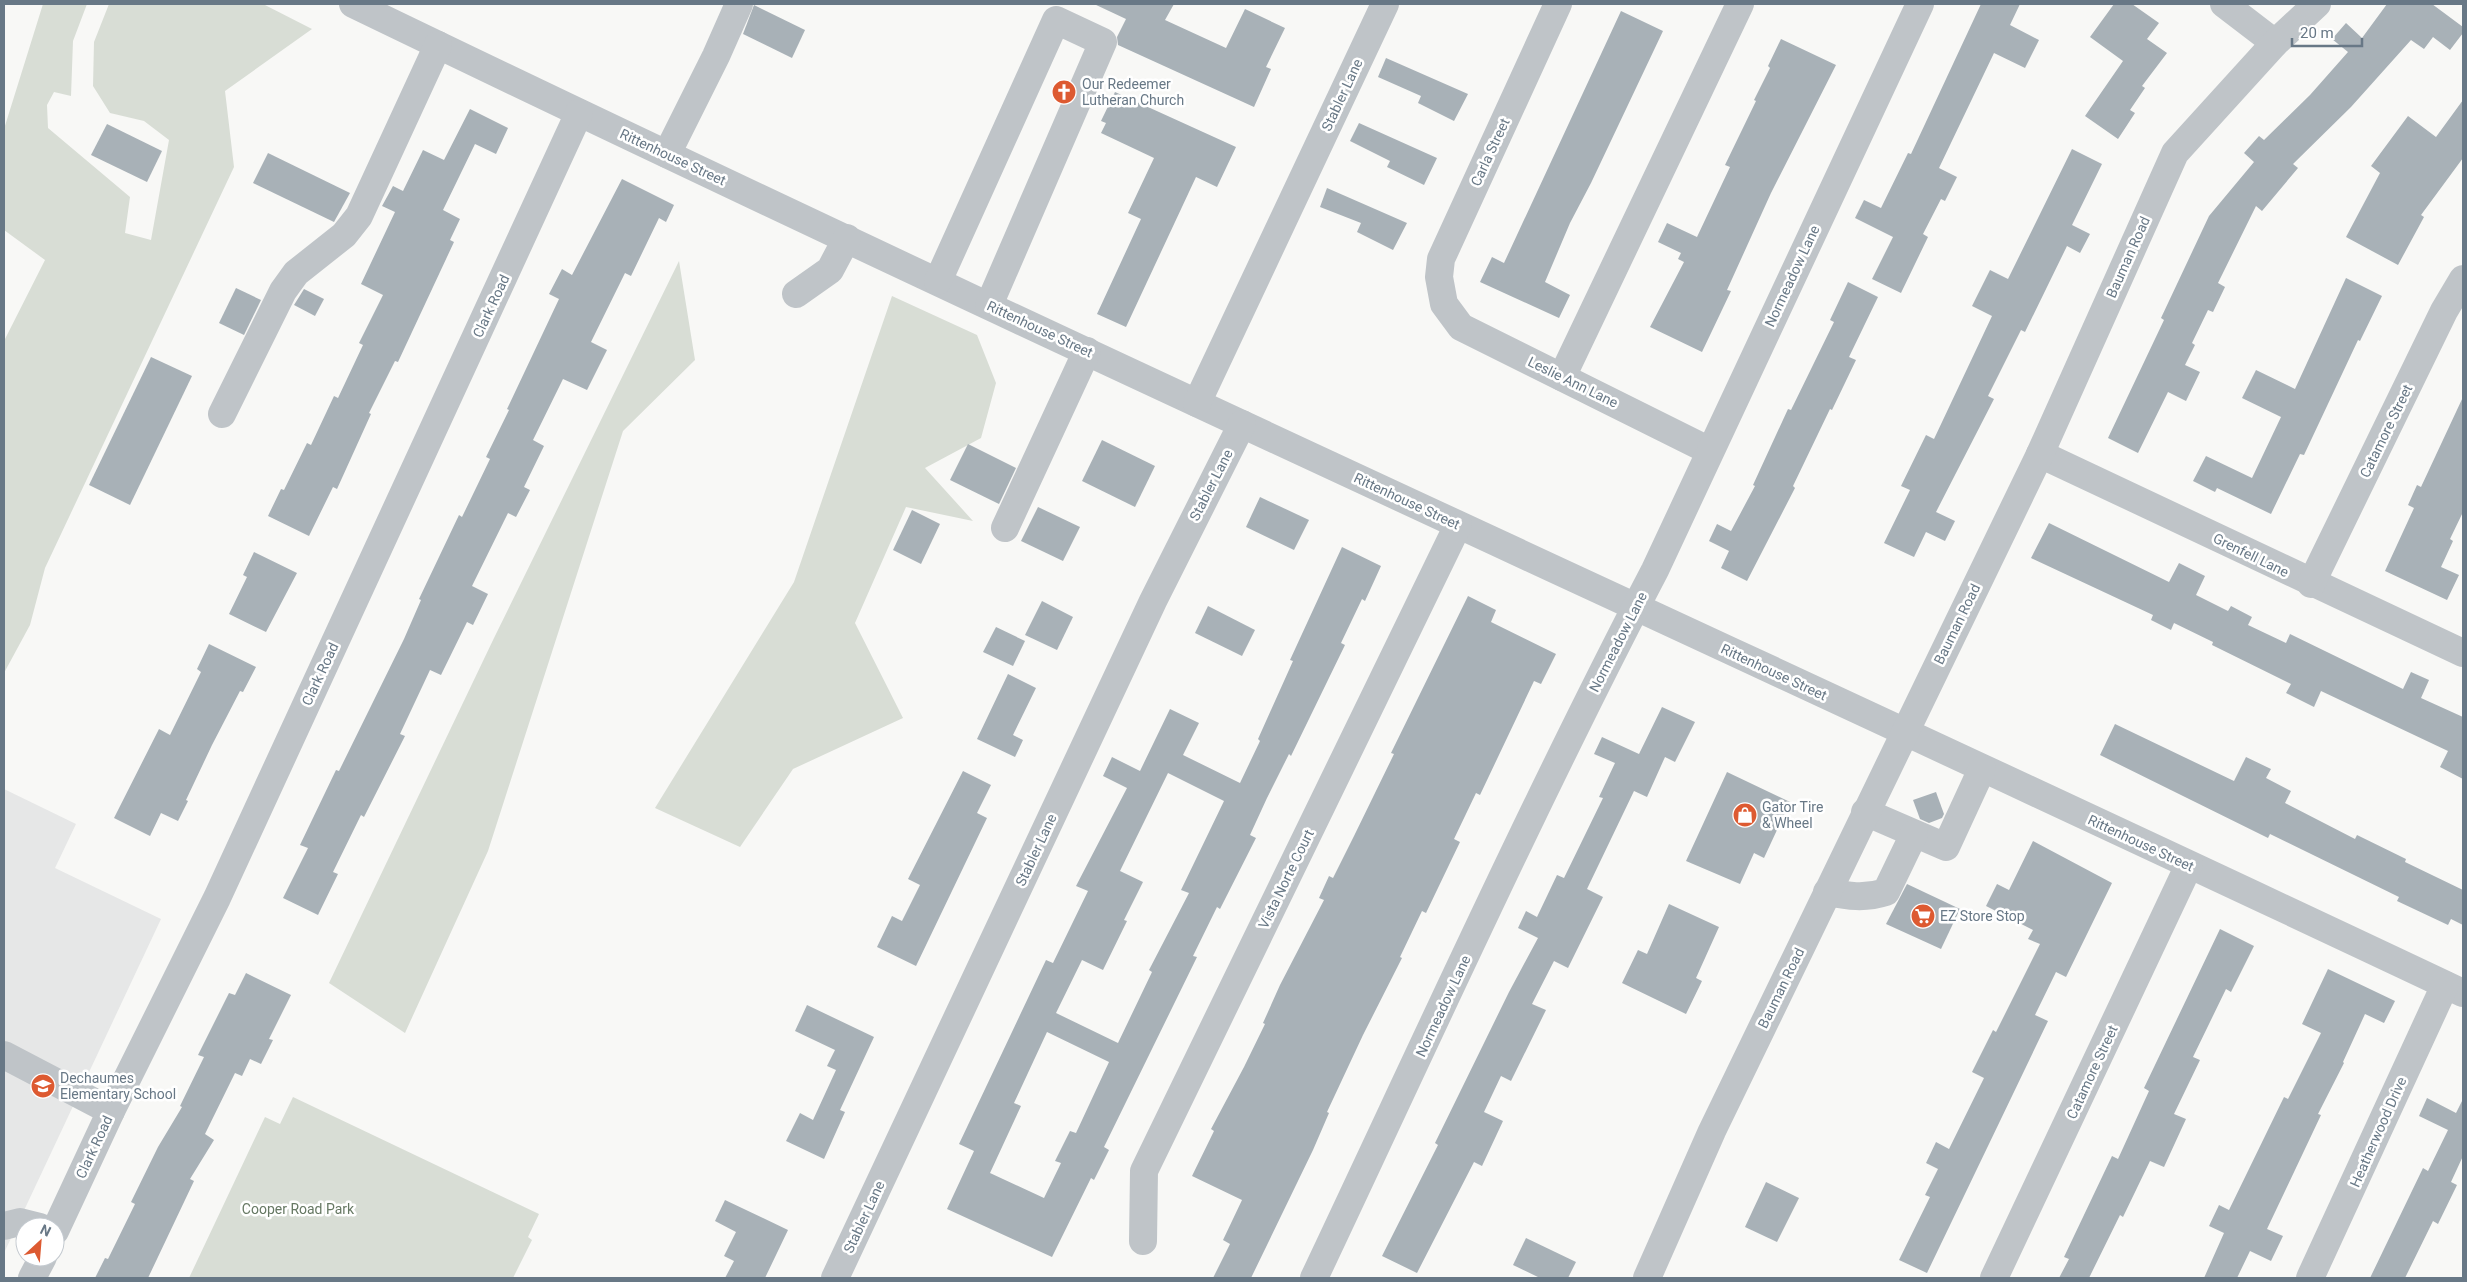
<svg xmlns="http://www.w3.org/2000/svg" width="2467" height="1282" viewBox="0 0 2467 1282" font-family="Roboto,sans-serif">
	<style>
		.built { fill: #e6e7e7 }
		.green { fill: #d8ddd5 }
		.building { fill: #a8b1b7; fill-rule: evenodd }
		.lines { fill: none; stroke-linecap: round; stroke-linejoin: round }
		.minor { stroke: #bfc4c8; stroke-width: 28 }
		.labels { text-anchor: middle; stroke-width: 5; stroke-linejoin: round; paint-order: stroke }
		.poi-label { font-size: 14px; fill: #687886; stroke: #fff; text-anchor: start }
		.street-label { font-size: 14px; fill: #687886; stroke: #fff }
		.park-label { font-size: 14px; fill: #667863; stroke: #fff }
	</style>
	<rect width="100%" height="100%" fill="#f8f8f6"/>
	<path class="built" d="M4 789 76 824 55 868 161 919 4 1253Z"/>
	<g class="green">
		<path d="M43 4H87L73 41 71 96 54 92 47 105 48 128 130 197 125 233 151 240 169 140 144 121 110 113 93 86 94 42 109 4H263L312 29 225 91 234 167 45 568 30 625 4 673V341L45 260 4 230V129Z"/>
		<path d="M679 261 695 360 623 431 488 851 405 1033 329 983 494 638Z"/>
		<path d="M892 296 977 335 996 383 981 438 925 468 973 521 906 507 855 623 903 718 793 769 740 847 655 808 794 582Z"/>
		<path d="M293 1097 539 1214 528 1237 532 1240 513 1278H189L265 1117 280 1124Z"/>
	</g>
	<g class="building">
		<path d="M1094 4H1174L1165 20 1226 48 1245 9 1285 28 1266 67 1271 69 1254 107 1118 45 1117 37 1126 19Z"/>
		<path d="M1981 4H2020L2010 25 2039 40 2025 68 1994 53 1939 168 1957 177 1945 201 1941 199 1923 234 1928 237 1901 293 1872 279 1893 237 1855 218 1864 200 1881 208 1908 153 1911 154Z"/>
		<path d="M2114 4H2132L2159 23 2147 39 2167 53 2142 86 2145 88 2130 110 2135 113 2118 139 2085 116 2123 61 2090 37Z"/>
		<path d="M2387 4H2432L2463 27V33L2450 50 2433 37 2424 49 2411 40 2351 107 2293 164 2298 168 2262 211 2256 206 2218 283 2225 287 2213 312 2208 310 2192 343 2195 345 2185 365 2200 372 2186 401 2168 392 2138 453 2108 438 2164 320 2161 318 2209 216 2254 162 2244 153 2259 136 2264 140 2310 95 2348 52 2332 39 2346 23 2362 38Z"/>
		<path d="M754 5 805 30 792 58 743 34Z"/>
		<path d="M1621 11 1663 31 1591 183 1570 223 1545 282 1570 295 1559 318 1480 282 1492 257 1504 263Z"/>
		<path d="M1781 39 1836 65 1771 193 1727 290 1731 291 1702 352 1650 327 1684 262 1678 259 1681 253 1658 242 1667 223 1697 237 1730 167 1725 165 1756 101 1754 100 1770 68 1768 66Z"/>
		<path d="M1386 58 1468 94 1454 121 1418 103 1421 96 1378 77Z"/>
		<path d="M1115 92 1236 147 1217 187 1196 177 1126 327 1097 314 1141 219 1128 213 1154 158 1101 133 1106 123 1101 121Z"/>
		<path d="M2463 100V158L2421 215 2424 217 2398 265 2346 237 2380 173 2371 166 2408 116 2436 137Z"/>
		<path d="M470 109 508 128 496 154 475 144 443 210 460 219 450 240 454 242 398 362 395 361 369 413 371 414 337 489 333 487 309 536 268 516 281 489 284 490 307 443 311 445 334 396 338 398 363 345 359 343 383 295 361 284 395 212 382 206 393 186 403 191 423 150 444 160Z"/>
		<path d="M1359 123 1437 158 1424 185 1387 167 1390 161 1350 141Z"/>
		<path d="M107 124 162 151 147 182 91 155Z"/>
		<path d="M2072 149 2102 164 2072 225 2090 234 2080 253 2067 246 2025 332 2021 330 1988 396 1994 399 1936 512 1955 521 1945 541 1926 532 1914 557 1884 543 1910 490 1901 486 1926 435 1934 439 1992 316 1972 306 1990 270 2008 279Z"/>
		<path d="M268 153 350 193 334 222 253 183Z"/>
		<path d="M622 179 674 205 666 222 659 218 631 276 625 273 591 342 607 350 587 390 563 379 533 440 544 446 524 487 530 490 516 517 508 513 472 586 488 594 473 625 467 622 441 675 430 670 400 734 405 736 364 817 361 815 333 872 338 874 318 915 283 898 308 848 300 845 336 770 339 771 404 639 421 600 419 599 459 515 462 517 490 459 486 457 509 410 507 409 559 299 549 294 562 269 572 275Z"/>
		<path d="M1327 188 1407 223 1393 250 1357 232 1361 223 1320 207Z"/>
		<path d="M2346 278 2382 296 2360 341 2358 340 2304 455 2300 454 2271 514 2217 488 2215 492 2193 481 2206 456 2252 478 2281 417 2242 398 2256 370 2295 389Z"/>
		<path d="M1848 282 1878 297 1849 357 1856 360 1832 410 1830 409 1793 486 1795 488 1747 581 1721 568 1729 551 1709 541 1717 524 1731 531 1755 486 1753 485 1788 409 1791 410 1834 322 1830 320Z"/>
		<path d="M236 288 261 300 244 335 219 323Z"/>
		<path d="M304 289 324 299 315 316 294 305Z"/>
		<path d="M151 357 192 376 130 505 89 485Z"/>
		<path d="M2463 397V512L2450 539 2453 541 2441 567 2459 575 2447 600 2385 571 2414 508 2408 505 2417 485 2421 487Z"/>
		<path d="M1102 440 1155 466 1135 507 1082 481Z"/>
		<path d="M968 444 1016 468 999 504 950 480Z"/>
		<path d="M1260 497 1309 520 1294 550 1246 527Z"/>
		<path d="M1038 507 1080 527 1063 561 1021 541Z"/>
		<path d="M912 510 940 524 921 564 893 550Z"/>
		<path d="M2049 523 2169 582 2179 563 2205 576 2196 595 2228 611 2231 606 2252 617 2248 625 2286 643 2290 634 2403 689 2411 672 2429 680 2421 698 2463 717V779L2440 767 2448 751 2321 691 2314 707 2286 693 2291 684 2212 645 2213 642 2174 623 2171 630 2151 620 2153 615 2031 558Z"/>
		<path d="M1342 547 1381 566 1365 601 1362 599 1341 643 1345 645 1291 756 1289 754 1267 798 1250 835 1256 838 1220 909 1217 907 1193 956 1197 957 1104 1147 1109 1150 1094 1180 1091 1178 1052 1257 947 1209 974 1151 959 1144 1046 960 1053 963 1088 891 1076 886 1127 788 1103 776 1112 757 1140 771 1170 709 1199 723 1183 755 1240 783 1260 741 1258 739 1293 661 1290 660ZM1168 773 1224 801 1181 890 1189 893 1149 970 1152 972 1118 1043 1056 1013 1082 960 1103 970 1127 921 1124 920 1143 882 1120 871ZM1047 1032 1109 1062 1076 1133 1070 1131 1055 1161 1061 1163 1044 1198 990 1173 1021 1106 1014 1103Z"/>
		<path d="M254 552 297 573 266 632 229 614 247 577 243 575Z"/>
		<path d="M1468 596 1496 610 1491 622 1556 654 1541 684 1534 681 1480 795 1476 793 1454 839 1460 842 1426 913 1422 911 1400 957 1402 958 1363 1035 1327 1112 1329 1113 1313 1150 1251 1278H1213L1230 1244 1223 1240 1242 1200 1192 1176 1214 1131 1211 1129 1244 1067 1265 1024 1263 1023 1280 985 1324 900 1319 898 1329 876 1333 878 1354 836 1394 754 1391 753Z"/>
		<path d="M1042 601 1073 617 1057 650 1025 635Z"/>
		<path d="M1208 606 1255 630 1242 656 1195 633Z"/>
		<path d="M996 627 1025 641 1013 666 983 652Z"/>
		<path d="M209 644 256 667 243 692 240 691 212 745 186 800 188 801 178 821 161 813 150 836 114 818 159 729 170 735 201 672 197 669Z"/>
		<path d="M1008 674 1036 688 1013 735 1023 740 1015 757 977 739Z"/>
		<path d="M1662 707 1695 722 1675 762 1665 757 1647 797 1634 791 1587 889 1603 897 1568 968 1554 961 1532 1004 1546 1010 1511 1081 1501 1076 1484 1112 1503 1121 1482 1166 1474 1162 1417 1273 1382 1256 1438 1145 1435 1143 1509 992 1538 938 1518 928 1526 911 1537 917 1557 875 1564 878 1603 798 1599 797 1615 763 1594 754 1602 737 1639 754Z"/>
		<path d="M2115 724 2234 781 2246 757 2271 769 2266 778 2291 791 2285 803 2355 839 2357 835 2406 859 2405 862 2463 890V925L2451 919 2448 925 2397 901 2399 897 2270 834 2268 838 2100 755Z"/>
		<path d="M963 771 991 785 977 813 987 818 916 966 877 947 892 916 902 921 920 885 908 879Z"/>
		<path d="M1727 772 1790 802 1764 858 1754 853 1740 884 1686 861Z"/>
		<path d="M1936 792 1944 814 1942 818 1929 823 1920 819 1913 800Z"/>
		<path d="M2033 841 2112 883 2066 977 2056 972 2035 1015 2048 1021 1927 1273 1899 1260 1930 1197 1925 1195 1938 1169 1926 1163 1936 1142 1949 1149 1984 1078 1972 1072 1993 1030 1996 1032 2040 944 2028 939 2033 930 1986 906 1997 884 2009 890Z"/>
		<path d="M1907 884 1960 909 1941 949 1886 924Z"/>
		<path d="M1669 904 1719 927 1696 978 1702 981 1686 1014 1622 983 1638 950 1647 954Z"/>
		<path d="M2220 929 2254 946 2231 992 2226 989 2193 1057 2200 1060 2174 1114 2186 1119 2164 1167 2150 1161 2123 1217 2120 1215 2089 1278H2059L2069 1259 2064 1257 2112 1156 2118 1159 2149 1091 2144 1088Z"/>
		<path d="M2328 969 2395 1001 2384 1023 2365 1014 2343 1062 2344 1063 2318 1114 2321 1115 2267 1229 2283 1236 2271 1261 2250 1251 2237 1278H2204L2224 1233 2209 1226 2219 1205 2229 1210 2284 1097 2288 1099 2321 1033 2302 1024Z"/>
		<path d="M246 973 291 995 269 1039 273 1040 261 1064 250 1059 242 1076 235 1073 205 1134 214 1140 190 1179 194 1181 148 1278H95L105 1258 108 1259 135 1204 131 1202 158 1147 182 1107 180 1106 204 1057 198 1055 229 993 235 995Z"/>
		<path d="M807 1005 874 1037 840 1110 845 1112 824 1159 786 1141 800 1113 813 1120 836 1070 827 1066 835 1050 795 1031Z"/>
		<path d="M2427 1098 2456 1113 2463 1099V1156L2451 1182 2457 1185 2438 1224 2433 1221 2405 1278H2370L2423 1168 2428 1171 2448 1130 2419 1116Z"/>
		<path d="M1766 1182 1799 1198 1777 1242 1745 1227Z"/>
		<path d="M725 1200 788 1230 765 1278H725L734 1261 724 1256 736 1232 715 1221Z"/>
		<path d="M1526 1238 1576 1262 1568 1278H1540L1513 1265Z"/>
	</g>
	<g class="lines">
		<g class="minor">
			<path d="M353 4C1052 342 1761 661 2463 993"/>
			<path d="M1558 4 1441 259 1439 277 1444 304 1461 327 1710 451"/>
			<path d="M2224 4 2275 43"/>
			<path d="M667 154 716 56 739 4"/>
			<path d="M938 281 1056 20 1103 42 989 305"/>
			<path d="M796 294 830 270 847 238"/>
			<path d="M1562 377 1740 4"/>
			<path d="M1197 403 1385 4"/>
			<path d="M222 414 283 291 296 273 344 235 359 216 438 45"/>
			<path d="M2040 454 2463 653"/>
			<path d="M1005 528 1087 351"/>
			<path d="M2311 584 2444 311 2463 279"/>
			<path d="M1865 812 1946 847 1982 769"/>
			<path d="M1827 892C1848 896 1864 899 1886 892L1914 834"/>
			<path d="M4 1055 111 1111"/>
			<path d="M4 1226 20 1222 40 1227"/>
			<path d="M55 1231 111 1111 217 898 579 113"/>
			<path d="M1143 1241 1144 1171 1458 525"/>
			<path d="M32 1278 43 1257"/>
			<path d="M835 1278 1153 601 1242 424"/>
			<path d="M1314 1278C1426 1041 1534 802 1655 570L1920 4"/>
			<path d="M1647 1278 1712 1131 2040 454 2175 153 2275 43 2317 4"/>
			<path d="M1994 1278 2189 865"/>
			<path d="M2310 1278 2445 985"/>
		</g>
	</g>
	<defs>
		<symbol id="church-disc" viewBox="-11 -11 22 22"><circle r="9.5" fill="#dd5a31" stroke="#fff"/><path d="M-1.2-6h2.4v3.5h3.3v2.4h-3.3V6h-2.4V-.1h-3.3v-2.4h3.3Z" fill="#fff"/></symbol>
		<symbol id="shop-disc" viewBox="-11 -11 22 22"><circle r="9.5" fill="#dd5a31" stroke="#fff"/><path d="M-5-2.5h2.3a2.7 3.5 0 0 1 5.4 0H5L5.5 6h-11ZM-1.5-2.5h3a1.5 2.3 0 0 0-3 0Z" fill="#fff"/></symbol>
		<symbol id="supermarket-disc" viewBox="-11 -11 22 22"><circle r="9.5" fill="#dd5a31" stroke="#fff"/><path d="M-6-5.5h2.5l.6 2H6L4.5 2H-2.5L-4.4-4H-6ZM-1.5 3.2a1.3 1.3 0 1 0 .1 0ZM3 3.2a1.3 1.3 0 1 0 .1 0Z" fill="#fff"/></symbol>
		<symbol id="school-disc" viewBox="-11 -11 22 22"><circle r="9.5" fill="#dd5a31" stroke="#fff"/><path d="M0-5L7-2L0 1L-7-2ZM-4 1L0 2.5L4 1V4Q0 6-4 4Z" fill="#fff"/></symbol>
	</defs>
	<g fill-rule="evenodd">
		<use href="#church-disc" x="1050" y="78" width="28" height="28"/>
		<use href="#shop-disc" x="1731" y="801" width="28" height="28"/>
		<use href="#supermarket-disc" x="1909" y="902" width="28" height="28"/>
		<use href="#school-disc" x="29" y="1072" width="28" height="28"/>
	</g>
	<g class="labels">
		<g class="poi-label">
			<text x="1082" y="89">Our Redeemer<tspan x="1082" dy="16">Lutheran Church</tspan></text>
			<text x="1762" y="812">Gator Tire<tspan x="1762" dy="16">&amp; Wheel</tspan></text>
			<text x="1940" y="921">EZ Store Stop</text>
			<text x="60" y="1083">Dechaumes<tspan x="60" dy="16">Elementary School</tspan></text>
		</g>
		<g class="street-label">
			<text transform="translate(1342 95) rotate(-65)" y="5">Stabler Lane</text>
			<text transform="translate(1490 152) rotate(-65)" y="5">Carla Street</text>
			<text transform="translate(673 157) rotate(25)" y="5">Rittenhouse Street</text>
			<text transform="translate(2128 257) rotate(-66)" y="5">Bauman Road</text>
			<text transform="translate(1792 276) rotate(-65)" y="5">Normeadow Lane</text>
			<text transform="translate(491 306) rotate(-65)" y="5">Clark Road</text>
			<text transform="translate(1040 329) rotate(25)" y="5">Rittenhouse Street</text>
			<text transform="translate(1573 382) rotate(26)" y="5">Leslie Ann Lane</text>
			<text transform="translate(2386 431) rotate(-64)" y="5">Catamore Street</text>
			<text transform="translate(1211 485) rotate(-63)" y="5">Stabler Lane</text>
			<text transform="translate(1407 501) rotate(25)" y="5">Rittenhouse Street</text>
			<text transform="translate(2251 555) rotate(26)" y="5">Grenfell Lane</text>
			<text transform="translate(1957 624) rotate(-64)" y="5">Bauman Road</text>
			<text transform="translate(1618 642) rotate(-63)" y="5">Normeadow Lane</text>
			<text transform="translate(1774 672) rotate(25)" y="5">Rittenhouse Street</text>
			<text transform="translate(320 674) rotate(-65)" y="5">Clark Road</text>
			<text transform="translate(2141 843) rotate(25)" y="5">Rittenhouse Street</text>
			<text transform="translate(1036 850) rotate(-65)" y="5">Stabler Lane</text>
			<text transform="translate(1286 879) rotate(-64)" y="5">Vista Norte Court</text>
			<text transform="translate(1781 988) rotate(-64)" y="5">Bauman Road</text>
			<text transform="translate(1443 1006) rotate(-65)" y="5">Normeadow Lane</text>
			<text transform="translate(2092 1072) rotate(-65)" y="5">Catamore Street</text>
			<text transform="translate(2378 1132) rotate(-66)" y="5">Heatherwood Drive</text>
			<text transform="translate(94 1147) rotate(-65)" y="5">Clark Road</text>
			<text transform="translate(864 1217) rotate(-65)" y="5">Stabler Lane</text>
		</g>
		<g class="park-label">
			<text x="298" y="1214">Cooper Road Park</text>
		</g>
	</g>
	<rect width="2467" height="1282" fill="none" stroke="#687886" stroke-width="10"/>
	<g transform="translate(40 1242) rotate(26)"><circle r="24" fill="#ffffff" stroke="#c3c9cf"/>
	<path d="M0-4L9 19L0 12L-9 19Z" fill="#dd5a31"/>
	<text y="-8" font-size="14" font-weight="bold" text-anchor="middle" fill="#687886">N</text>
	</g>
	<path d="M2292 38v8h70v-8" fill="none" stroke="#687886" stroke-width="2.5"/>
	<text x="2300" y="38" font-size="15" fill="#687886" stroke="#ffffff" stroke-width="4" paint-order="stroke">20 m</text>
</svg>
